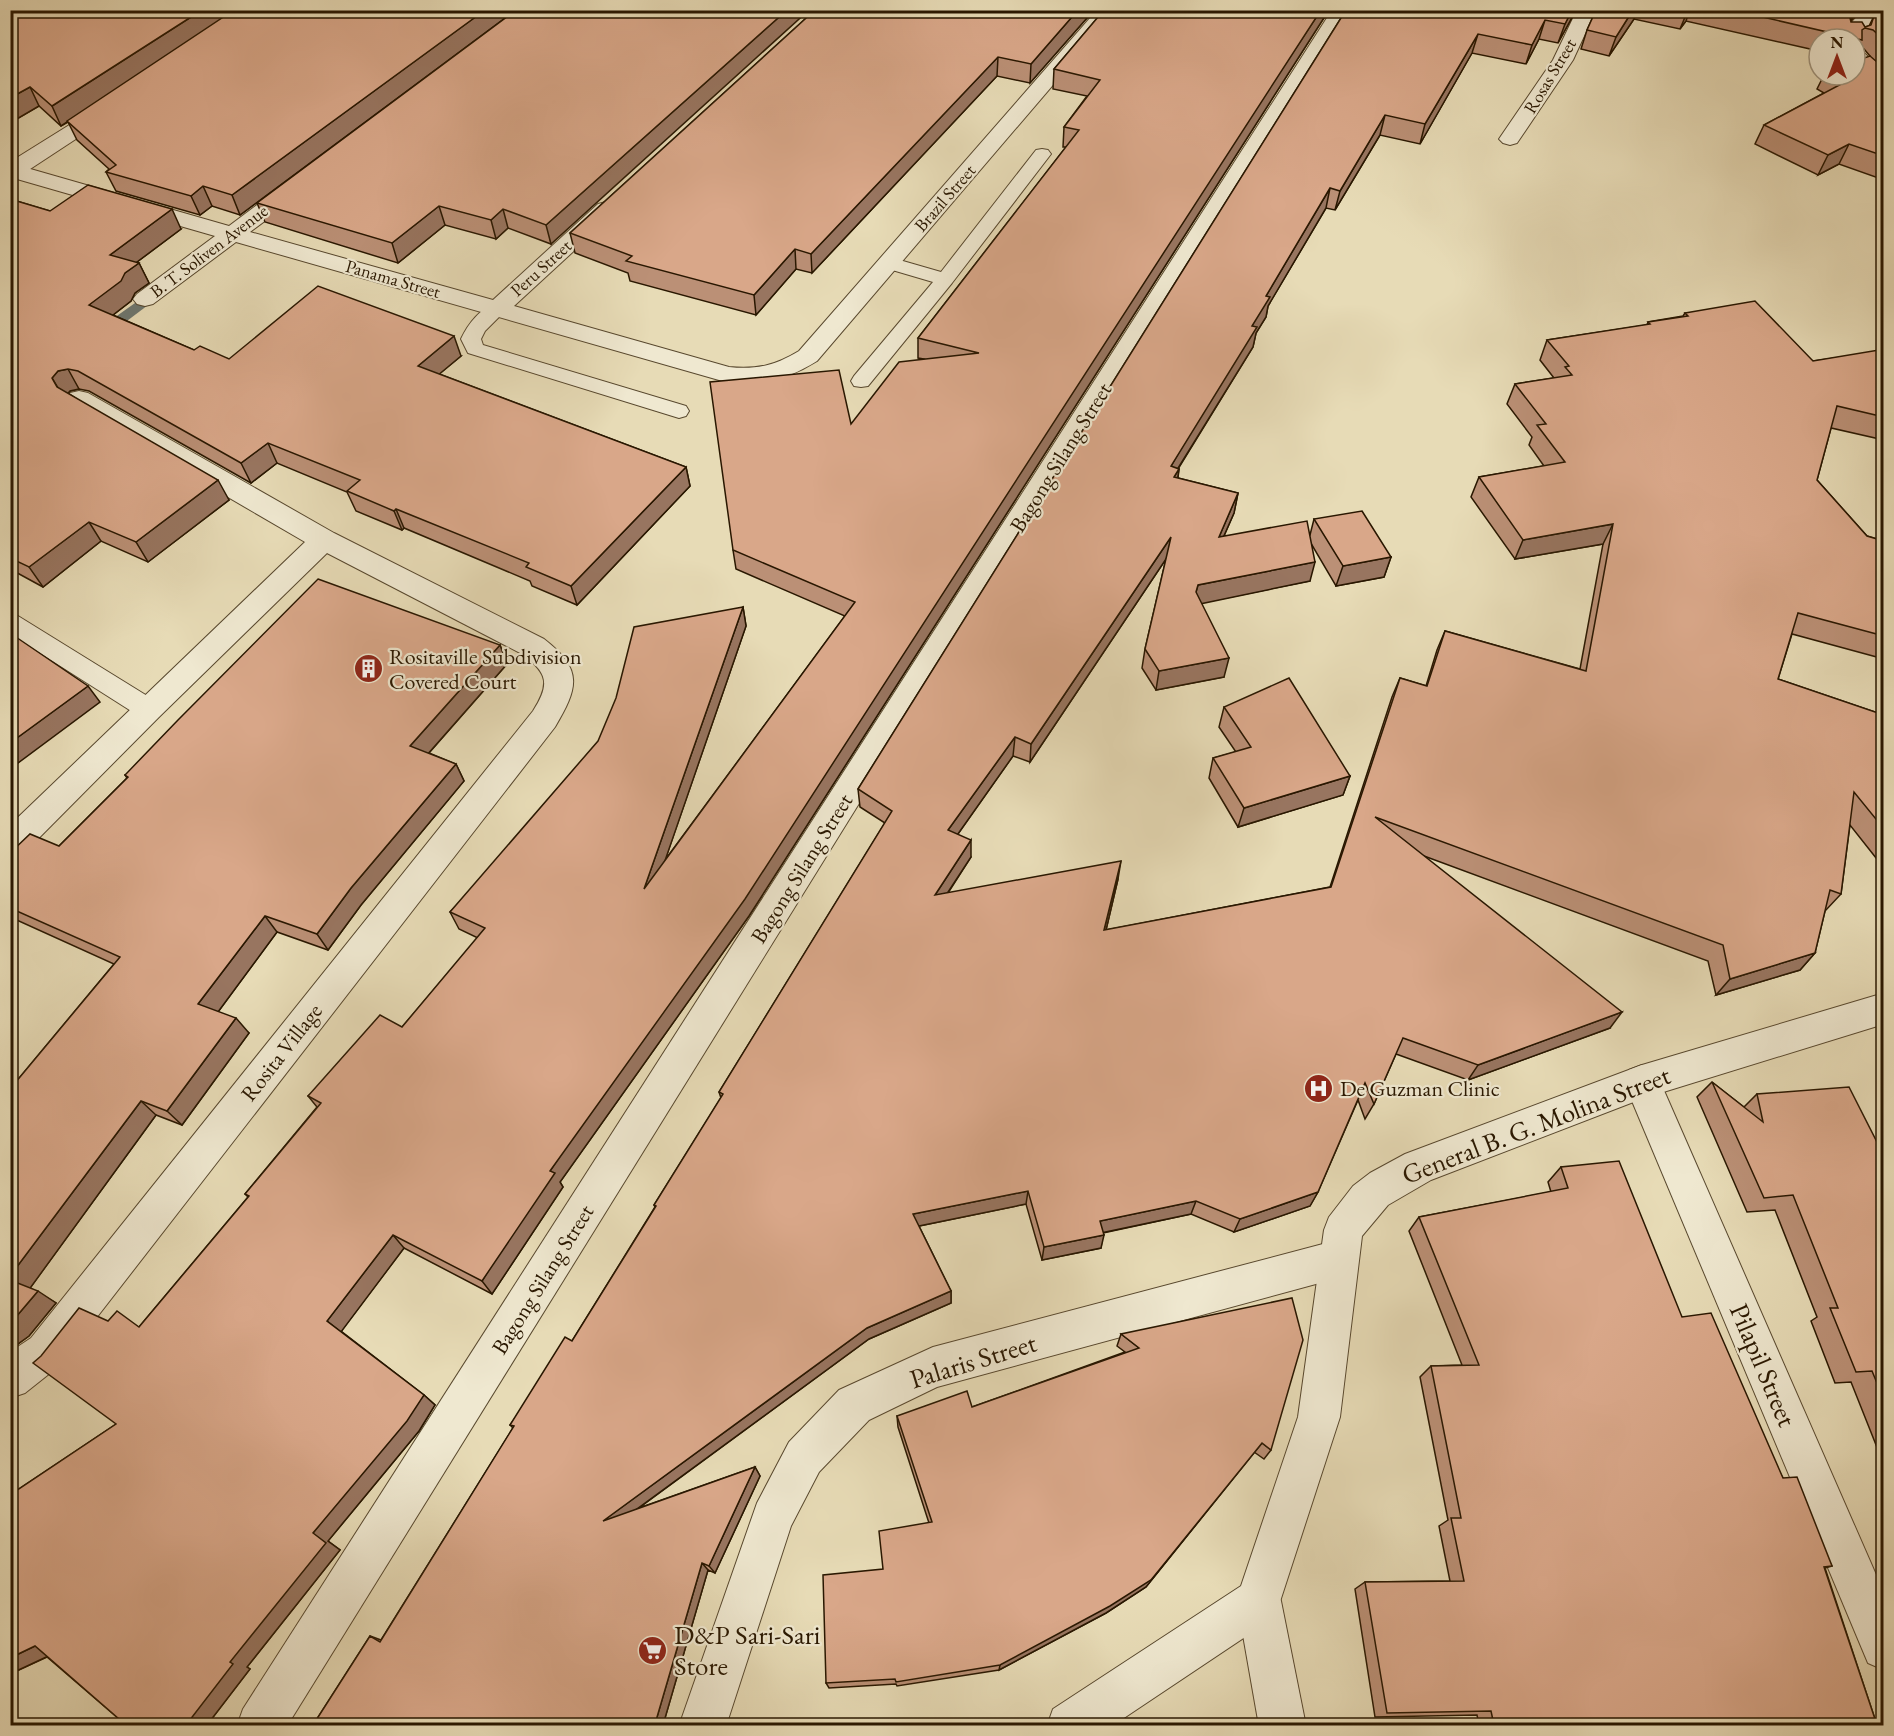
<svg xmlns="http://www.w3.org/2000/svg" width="1894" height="1736" viewBox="0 0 1894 1736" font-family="'EB Garamond',serif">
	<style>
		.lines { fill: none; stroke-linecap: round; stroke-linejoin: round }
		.stream { fill: #6f7870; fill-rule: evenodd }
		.service-casing { stroke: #58482e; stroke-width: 2 }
		.minor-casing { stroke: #58482e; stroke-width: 2 }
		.tertiary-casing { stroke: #58482e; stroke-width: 2 }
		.service { fill: #efe8d0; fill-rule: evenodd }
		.minor { fill: #efe8d0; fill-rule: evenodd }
		.tertiary { fill: #efe8d0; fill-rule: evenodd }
		.wall { fill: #bb9076; stroke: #291700; stroke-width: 1.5 }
		.shaded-wall { fill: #987560; stroke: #291700; stroke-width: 1.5 }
		.building { fill: #d9a789; stroke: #291700; stroke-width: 1.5 }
		.labels { text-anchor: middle; stroke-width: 4.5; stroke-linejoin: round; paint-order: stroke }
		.far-street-label { font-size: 18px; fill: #291700; stroke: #efe8d0 }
		.street-label { font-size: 22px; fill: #291700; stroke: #efe8d0 }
		.poi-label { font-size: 22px; fill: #291700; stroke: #efe8d0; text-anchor: start }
		.near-street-label { font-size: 27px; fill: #291700; stroke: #efe8d0 }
		.near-poi-label { font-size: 27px; fill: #291700; stroke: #efe8d0; text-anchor: start }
	</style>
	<rect width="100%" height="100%" fill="#e7dbb6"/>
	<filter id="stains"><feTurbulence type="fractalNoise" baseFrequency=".00333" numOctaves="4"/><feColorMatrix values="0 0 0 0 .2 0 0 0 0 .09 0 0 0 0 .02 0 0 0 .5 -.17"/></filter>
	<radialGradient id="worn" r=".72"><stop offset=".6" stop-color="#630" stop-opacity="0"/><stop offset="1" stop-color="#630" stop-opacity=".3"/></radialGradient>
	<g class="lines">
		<path class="stream" d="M159 286 164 287 165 290 164 293 107 336H97L95 333 97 330Z"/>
		<defs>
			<g id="service">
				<path d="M1042 149 1048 150 1051 154 952 283 868 386 861 387 854 386 851 381 854 376 933 282 882 267 880 263 882 259 889 257 941 272 1036 150Z"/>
				<path d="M497 303 504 305 507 309 485 331 481 339 483 345 686 406 689 411 686 416 679 418 468 353 461 339C468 324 481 307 497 303Z"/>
				<path d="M10 614 18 616 157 702 160 709 157 716 148 718 139 716 10 634Z"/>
			</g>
			<g id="minor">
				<path d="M1097 10H1117L817 361C787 380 754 389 719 380L236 242 153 304 145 306 137 304 133 299 137 294 215 236 10 177V165L13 164 229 226 288 182 296 180 304 182 307 187 304 192 250 232 493 300 598 204 606 202 614 204 617 209 614 214 514 306 729 367C757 370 776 365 799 351Z"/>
				<path d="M1332 10H1351L287 1726H237L243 1709Z"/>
				<path d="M1577 10H1596L1573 60 1517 143 1510 145 1503 143 1499 139 1553 60Z"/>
				<path d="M1884 10V14L1862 34 1863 39 1860 43 1855 44V39H1843L1842 33 1862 11Z"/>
				<path d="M1855 49 1862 51 1884 72V90L1877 88 1855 66Z"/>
				<path d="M79 391 88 393 334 533 544 639C584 670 578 688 555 727L59 1366 25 1393 10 1398V1352L31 1338 533 711C550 684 548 674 524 655L327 553 159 717 22 855 10 859V825L305 542 70 405 66 399 70 393Z"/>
				<path d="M1642 1065 1655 1070 1884 1593V1670L1868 1663 1624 1082 1629 1070Z"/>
				<path d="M1338 1240 1352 1245 1358 1259 1352 1273 1338 1278 937 1387 869 1420 819 1472 791 1526 726 1726H679L757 1503 789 1442 839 1390 933 1347Z"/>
				<path d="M1259 1579 1275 1585 1281 1601 1306 1726H1259L1237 1601 1243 1585Z"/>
			</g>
			<g id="tertiary">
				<path d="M110 102 117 104 120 108 117 112 18 177 10 178V162L103 104Z"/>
				<path d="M1884 993V1024L1644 1098 1431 1180 1388 1205 1362 1236 1340 1417 1275 1617 1112 1726H1047L1053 1709 1241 1586 1298 1417 1324 1230 1329 1217 1353 1186 1370 1173 1405 1154 1642 1065Z"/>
			</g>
		</defs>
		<use href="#service" class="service-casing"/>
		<use href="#minor" class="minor-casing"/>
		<use href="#tertiary" class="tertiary-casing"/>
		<use href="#service" class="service"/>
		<use href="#minor" class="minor"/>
		<use href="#tertiary" class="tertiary"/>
	</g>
	<g class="wall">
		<path d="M10 10H516L240 215 212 206 200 215 116 191 106 172 109 169 77 140 68 122 61 126 39 106 10 123Z"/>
		<path d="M516 10 551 244 508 228 496 239 445 225 398 263 265 222 257 203Z"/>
		<path d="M815 10H1094L1030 83 997 76 812 273 796 269 756 315 630 281 628 273 575 253 570 233Z"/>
		<path d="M1104 10H1329L749 916 560 1182 563 1187 492 1294 404 1248 341 1331 424 1395 435 1405 419 1431 328 1541 340 1550 247 1667 250 1669 207 1725H126L47 1657 10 1674V1495L116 1424 108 1321 139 1327 248 1197 245 1194 317 1107 308 1096 402 1027 478 938 459 929 450 912 743 607 746 626 665 860 845 616 736 569 733 550 851 424 924 359 918 358V338L1066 147H1063L1064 127 1087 96 1053 89 1054 69Z"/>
		<path d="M1346 10H1576L1558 43 1539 39 1526 64 1472 53 1420 144 1380 135 1335 210 1326 208 1268 306 1266 317 1256 333 1253 347 1178 469H1179L1178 478 1238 493 1234 513 1224 536 1310 535 1314 519 1391 557 1384 577 1336 586 1312 545 1310 581 1201 603 1224 677 1156 690 1142 668 1145 649 1166 559 1030 762 1013 756 958 834 971 857 948 893 1118 879 1106 930 1330 887 1392 697 1400 678 1426 686 1437 650 1445 631 1580 669 1603 544 1515 559 1471 497 1479 477 1544 466 1529 445 1532 437 1507 404 1515 384 1554 378 1540 360 1547 340 1647 325 1648 322 1683 316 1685 313 1813 361 1884 351V440L1831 428 1817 480 1867 536 1884 541V659L1792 634 1778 679 1884 715V868L1850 825 1841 894 1825 911 1815 953 1800 970 1716 995 1708 961 1424 856 1610 1028 1468 1080 1396 1054 1374 1104 1365 1119 1358 1100 1318 1192 1310 1206 1234 1232 1191 1214 1103 1233 1101 1248 1042 1260 1026 1204 919 1226 951 1291V1303L869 1339 639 1508 755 1467 760 1476 715 1573 708 1570 663 1725H313L370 1636 381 1640 513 1428 510 1425 572 1341 655 1207 654 1205 721 1098 719 1092 885 823 860 807 858 789Z"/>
		<path d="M1596 10H1859L1851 21V22L1865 27 1869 26 1874 16 1884 10V180L1839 164 1818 175 1755 144 1764 125 1824 93 1817 89 1824 75H1855L1870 56 1864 49 1858 48 1855 54V39H1819V51L1686 21 1680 29 1634 19 1609 56 1581 49 1587 30Z"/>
		<path d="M10 199 50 211 181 229 137 262 139 263 149 283 135 293 131 301 113 315 194 350 229 359 461 356 439 374 686 467 690 486 577 605 532 586 530 581 404 528 402 530 356 511 347 492 277 463 251 483 89 391 79 389 70 391 68 393 229 500 148 562 101 541 43 587 10 569Z"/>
		<path d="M500 645 507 664 429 753 456 764 464 781 361 905 328 950 277 932 218 1012 249 1033 182 1125 156 1115 30 1288 56 1303 29 1336 15 1346 10 1343V1089L114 964 10 917V853L59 846 127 778 125 775Z"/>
		<path d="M1224 707 1350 776 1343 795 1238 827 1209 778 1213 758 1236 752 1219 727Z"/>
		<path d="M1712 1082 1744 1107 1757 1094 1884 1156V1465L1851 1382 1835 1383 1811 1321 1817 1317 1775 1210 1747 1212 1697 1097Z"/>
		<path d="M1561 1167 1682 1317 1783 1478 1832 1566 1825 1568 1877 1725H1479L1477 1715 1375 1717 1355 1589 1365 1582 1450 1581 1439 1526 1448 1520 1420 1377 1431 1366 1462 1365 1409 1231 1419 1217 1551 1192 1548 1182Z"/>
		<path d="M1121 1334 1271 1450 1264 1459 1254 1452 1146 1587 1106 1613 999 1670 897 1686 896 1684 829 1688 826 1683 883 1569 929 1523 898 1427 897 1416 972 1407 1125 1352 1117 1346Z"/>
	</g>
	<g class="shaded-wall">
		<path d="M202 10H238L61 126 52 106Z"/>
		<path d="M485 10H516L240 215 232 195Z"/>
		<path d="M787 10H809L551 244 546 225Z"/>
		<path d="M1078 10H1094L1030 83 1031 64Z"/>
		<path d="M1321 10H1329L749 916 560 1182 563 1187 492 1294 482 1281 550 1171Z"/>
		<path d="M1572 10H1576L1558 43 1565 24Z"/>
		<path d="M1633 10H1637L1634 19 1609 56 1616 37Z"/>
		<path d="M1688 10H1690L1686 21 1680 29Z"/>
		<path d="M1852 10H1859L1840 33 1849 14Z"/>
		<path d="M1545 20 1539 39 1526 64 1532 45Z"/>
		<path d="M1478 34 1472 53 1420 144 1425 124Z"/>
		<path d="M998 57 997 76 812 273 811 254Z"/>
		<path d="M30 87 39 106 10 123V98Z"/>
		<path d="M1385 115 1380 135 1335 210 1340 191Z"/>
		<path d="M1849 144 1839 164 1818 175 1828 155Z"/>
		<path d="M203 186 212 206 200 215 191 196Z"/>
		<path d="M1330 188 1326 208 1268 306 1266 317 1256 333 1253 347 1167 486 1171 466 1252 326 1266 296Z"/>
		<path d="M439 206 445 225 398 263 392 243Z"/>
		<path d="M172 209 181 229 121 274 110 255Z"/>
		<path d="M503 209 508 228 496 239 491 220Z"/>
		<path d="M795 249 796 269 756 315 754 295Z"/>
		<path d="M139 263 149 283 135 293 131 301 100 325 89 305 125 273Z"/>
		<path d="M454 336 461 356 425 386 418 366Z"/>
		<path d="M68 369 79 389 70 391 64 398 52 378 58 371Z"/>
		<path d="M268 443 277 463 251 483 241 463Z"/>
		<path d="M686 467 690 486 577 605 571 586Z"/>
		<path d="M1179 469 1176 489 1174 477Z"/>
		<path d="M218 480 229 500 148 562 136 542Z"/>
		<path d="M1238 493 1234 513 1215 556 1219 537Z"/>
		<path d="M396 509 404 528 402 530 394 511Z"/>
		<path d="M89 522 101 541 43 587 29 567Z"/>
		<path d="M1613 524 1603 544 1515 559 1523 540Z"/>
		<path d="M1171 537 1168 556 1030 762 1031 744Z"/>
		<path d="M1391 557 1384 577 1336 586 1343 566Z"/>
		<path d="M1315 562 1310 581 1195 605 1196 592 1198 585Z"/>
		<path d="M743 607 746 626 649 907 644 889Z"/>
		<path d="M500 645 507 664 419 764 410 746Z"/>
		<path d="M1229 658 1224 677 1156 690 1159 671Z"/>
		<path d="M88 686 100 702 10 769V743Z"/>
		<path d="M1015 737 1013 756 948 848V830Z"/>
		<path d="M456 764 464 781 361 905 328 950 317 934 351 888Z"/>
		<path d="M1350 776 1343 795 1238 827 1244 808Z"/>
		<path d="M971 840V857L935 912V895Z"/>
		<path d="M1121 861 1118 879 1102 947 1104 930Z"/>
		<path d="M265 916 277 932 212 1020 198 1004Z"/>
		<path d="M1815 953 1800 970 1716 995 1730 979Z"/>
		<path d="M1622 1012 1610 1028 1468 1080 1478 1065Z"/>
		<path d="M236 1018 249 1033 182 1125 167 1111Z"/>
		<path d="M141 1101 156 1115 28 1291 10 1280V1276Z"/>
		<path d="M1028 1191 1026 1204 914 1227 913 1214Z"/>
		<path d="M1318 1192 1310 1206 1234 1232 1240 1219Z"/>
		<path d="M1196 1201 1191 1214 1096 1234 1100 1221Z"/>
		<path d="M393 1235 404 1248 341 1332 327 1321Z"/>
		<path d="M1104 1235 1101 1248 1042 1260 1044 1247Z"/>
		<path d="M38 1291 56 1303 29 1336 15 1346 10 1343V1324Z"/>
		<path d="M951 1291V1303L869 1339 611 1528 603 1521 867 1328Z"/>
		<path d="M424 1395 435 1405 419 1431 328 1541 340 1550 247 1667 250 1669 207 1725H186L230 1662 313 1533Z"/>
		<path d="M1262 1443 1146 1587 1106 1613 999 1670 1000 1665Z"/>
		<path d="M755 1467 760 1476 715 1573 709 1566Z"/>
		<path d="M702 1563 708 1570 663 1725H657L655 1724Z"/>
		<path d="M35 1646 57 1652 10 1674V1658Z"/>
	</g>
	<g class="building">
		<path d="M10 10H202L52 106 30 87 10 98Z"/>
		<path d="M234 10H485L232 195 203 186 191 196 106 172 116 165 67 121Z"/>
		<path d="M516 10H787L546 225 503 209 491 220 439 206 392 243 257 203Z"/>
		<path d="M815 10H1078L1031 64 998 57 811 254 795 249 754 295 626 261 632 256 570 233Z"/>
		<path d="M1104 10H1321L745 899 550 1171 555 1173 482 1281 393 1235 327 1321 424 1395 407 1421 313 1533 326 1543 230 1662 233 1664 186 1725H126L35 1646 10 1658V1495L116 1424 33 1363 41 1356 79 1308 108 1321 117 1311 139 1327 249 1196 245 1194 321 1103 308 1096 380 1015 402 1027 485 928 450 912 598 741 616 698 634 627 743 607 644 889 855 602 733 550 710 382 839 370 851 424 899 362 979 353 918 338 1079 130 1064 127 1100 80 1054 69Z"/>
		<path d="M1346 10H1572L1565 24 1545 20 1532 45 1478 34 1425 124 1385 115 1340 191 1330 188 1266 296 1270 297 1252 326 1257 327 1171 466 1179 469 1174 477 1238 493 1219 537 1307 521 1315 562 1198 585 1196 592 1229 658 1159 671 1145 649 1171 537 1031 744 1015 737 948 830 971 840 935 895 1121 861 1104 930 1331 887 1400 678 1427 686 1445 631 1586 671 1613 524 1523 540 1479 477 1565 462 1537 425 1546 424 1515 384 1572 375 1565 367 1569 366 1547 340 1650 324 1648 322 1688 316 1685 313 1755 301 1813 361 1879 350 1884 351V417L1837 406 1817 480 1867 536 1884 541V636L1798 613 1778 679 1884 715V829L1854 792 1841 894 1830 890 1815 953 1730 979 1723 945 1375 817 1622 1012 1478 1065 1403 1038 1374 1104 1365 1083 1318 1192 1240 1219 1196 1201 1100 1221 1104 1235 1044 1247 1028 1191 913 1214 951 1291 867 1328 603 1521 755 1467 709 1566 702 1563 655 1724H649L648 1725H313L370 1636 380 1642 514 1426 510 1425 565 1337 572 1341 656 1206 654 1205 723 1094 719 1092 892 811 858 789Z"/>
		<path d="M1596 10H1633L1616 37 1587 30Z"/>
		<path d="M1732 10H1852L1849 14 1851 22H1862L1865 27 1871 25 1874 16 1880 10H1884V40L1873 30 1865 28 1862 30V40Z"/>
		<path d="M1870 56 1884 68V156L1849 144 1828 155 1764 125 1847 81 1836 75H1855V61Z"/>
		<path d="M88 185 172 209 110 255 139 263 125 273 121 281 89 305 194 350 200 346 229 359 318 286 454 336 418 366 686 467 571 586 526 567 529 563 396 509 394 511 347 491 360 480 268 443 241 463 78 371 68 369 58 371 52 378 57 387 218 480 136 542 89 522 29 567 10 558V199L50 211Z"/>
		<path d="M1362 511 1391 557 1343 566 1314 519Z"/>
		<path d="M318 579 500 645 410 746 456 764 351 888 317 934 265 916 198 1004 236 1018 167 1111 141 1101 10 1276V1089L120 957 10 908V853L30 834 59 846 128 777 125 775 178 720Z"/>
		<path d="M10 633 88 686 10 743Z"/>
		<path d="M1289 678 1350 776 1244 808 1213 758 1251 747 1224 707Z"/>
		<path d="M1712 1082 1763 1122 1757 1094 1849 1087 1884 1156V1400L1872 1371 1856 1372 1830 1308H1838L1793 1195 1764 1198Z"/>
		<path d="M1619 1161 1682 1317 1711 1313 1783 1478 1797 1477 1832 1566 1824 1567 1877 1725H1494L1491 1711 1387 1713 1365 1582 1464 1581 1451 1518H1461L1431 1366 1479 1365 1419 1217 1568 1188 1561 1167Z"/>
		<path d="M10 1280 38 1291 10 1324Z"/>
		<path d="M1292 1298 1303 1340 1271 1450 1262 1443 1151 1580 1110 1606 1000 1665 896 1682 895 1679 826 1683 823 1575 883 1569 879 1531 932 1522 897 1416 967 1391 972 1407 1139 1348 1121 1334Z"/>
	</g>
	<defs>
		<symbol id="building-disc" viewBox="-11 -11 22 22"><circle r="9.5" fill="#8f2418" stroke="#efe8d0"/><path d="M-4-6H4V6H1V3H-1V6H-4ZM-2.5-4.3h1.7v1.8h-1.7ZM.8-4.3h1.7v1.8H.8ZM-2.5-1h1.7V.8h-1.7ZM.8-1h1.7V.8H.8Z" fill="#fff"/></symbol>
		<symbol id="hospital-disc" viewBox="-11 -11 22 22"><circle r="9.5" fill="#8f2418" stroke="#efe8d0"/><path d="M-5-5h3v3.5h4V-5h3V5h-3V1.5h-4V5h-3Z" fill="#fff"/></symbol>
		<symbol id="supermarket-disc" viewBox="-11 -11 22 22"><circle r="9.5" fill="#8f2418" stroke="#efe8d0"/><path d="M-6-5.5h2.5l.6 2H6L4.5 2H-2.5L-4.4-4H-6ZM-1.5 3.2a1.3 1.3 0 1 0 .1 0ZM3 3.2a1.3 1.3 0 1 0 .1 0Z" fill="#fff"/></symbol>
	</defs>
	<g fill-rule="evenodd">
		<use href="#building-disc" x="352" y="652" width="33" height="33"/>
		<use href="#hospital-disc" x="1302" y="1072" width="33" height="33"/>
		<use href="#supermarket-disc" x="636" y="1634" width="33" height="33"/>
	</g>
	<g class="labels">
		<g class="far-street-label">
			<text transform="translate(1550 76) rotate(-59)" y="6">Rosas Street</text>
			<text transform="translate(945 198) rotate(-49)" y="6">Brazil Street</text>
			<text transform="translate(209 251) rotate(-37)" y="6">B. T. Soliven Avenue</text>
			<text transform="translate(541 268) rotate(-42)" y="6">Peru Street</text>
			<text transform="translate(393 279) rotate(16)" y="6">Panama Street</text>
		</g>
		<g class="street-label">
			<text transform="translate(1060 457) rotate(-58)" y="8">Bagong Silang Street</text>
			<text transform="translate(801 868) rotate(-58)" y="8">Bagong Silang Street</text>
			<text transform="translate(281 1052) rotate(-52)" y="8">Rosita Village</text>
			<text transform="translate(542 1279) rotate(-58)" y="8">Bagong Silang Street</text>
		</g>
		<g class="poi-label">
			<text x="389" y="664">Rositaville Subdivision<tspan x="389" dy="25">Covered Court</tspan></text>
			<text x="1340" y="1096">De Guzman Clinic</text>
		</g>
		<g class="near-street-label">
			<text transform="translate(1536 1125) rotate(-21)" y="9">General B. G. Molina Street</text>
			<text transform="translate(973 1361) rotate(-17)" y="9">Palaris Street</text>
			<text transform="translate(1763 1365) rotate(67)" y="9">Pilapil Street</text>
		</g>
		<g class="near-poi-label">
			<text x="674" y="1644">D&amp;P Sari-Sari<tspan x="674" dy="31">Store</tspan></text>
		</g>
	</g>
	<rect width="1894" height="1736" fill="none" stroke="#e7dbb6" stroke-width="36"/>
	<rect x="12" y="12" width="1870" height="1712" fill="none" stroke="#291700" stroke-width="3"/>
	<rect x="18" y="18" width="1858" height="1700" fill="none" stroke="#291700" stroke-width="1.5"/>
	<g transform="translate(1837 57)"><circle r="28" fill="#efe8d0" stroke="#a0947d" stroke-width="1.5"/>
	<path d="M0-4.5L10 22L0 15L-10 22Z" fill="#8f2418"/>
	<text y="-9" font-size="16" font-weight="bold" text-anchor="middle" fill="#291700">N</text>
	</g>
	<rect width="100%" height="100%" filter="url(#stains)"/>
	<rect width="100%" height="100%" fill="url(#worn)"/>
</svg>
